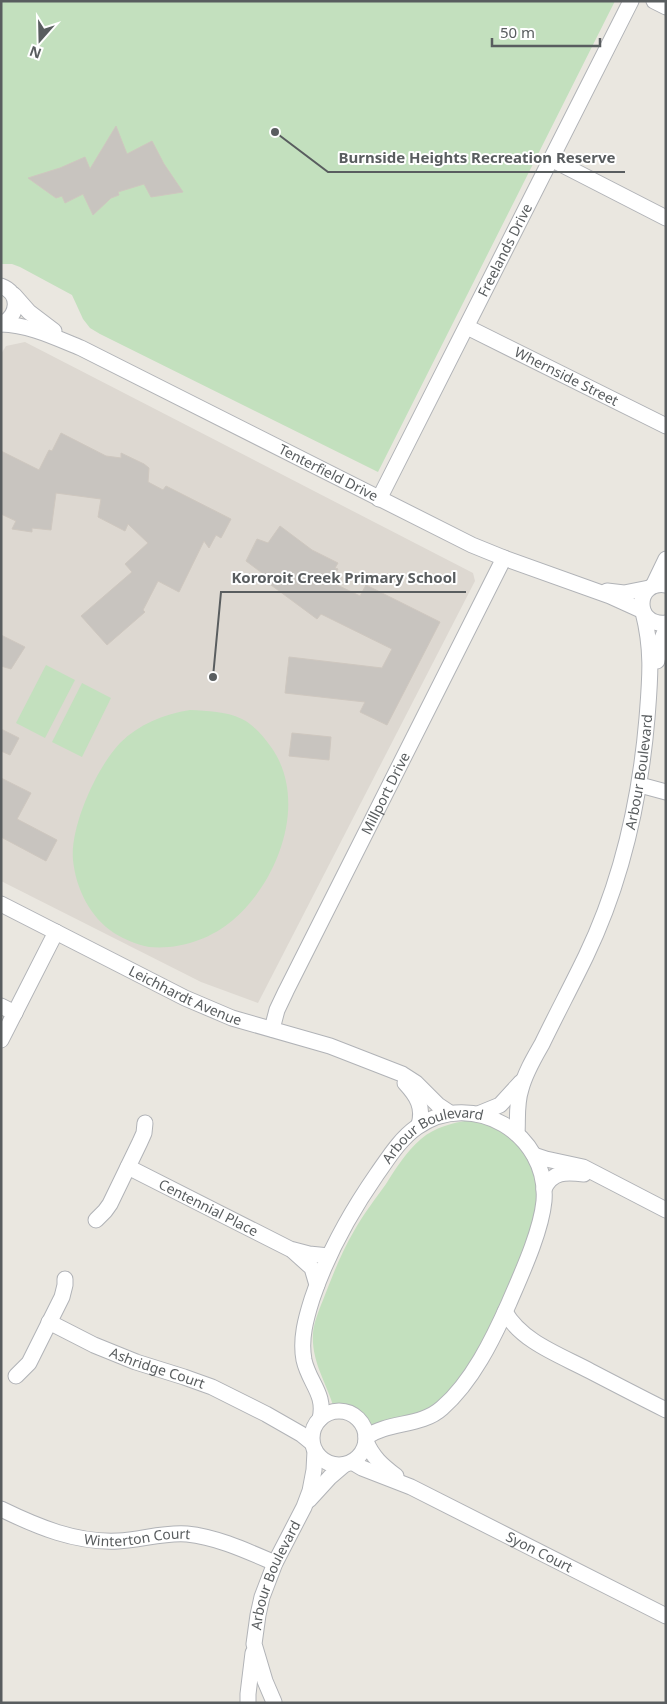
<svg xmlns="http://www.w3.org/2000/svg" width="667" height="1704" viewBox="0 0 667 1704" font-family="'Noto Sans',sans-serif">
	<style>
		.education { fill: #ddd8d1 }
		.green { fill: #c3e0be }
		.building { fill: #c8c4bf; stroke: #cec7bf }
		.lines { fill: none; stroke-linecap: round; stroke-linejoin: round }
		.minor-casing { stroke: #b1b3b7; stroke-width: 17 }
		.minor { stroke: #fff; stroke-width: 15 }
		.labels { text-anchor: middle; stroke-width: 4; stroke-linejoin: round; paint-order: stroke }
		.street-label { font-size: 14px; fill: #595d5f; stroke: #fff }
		.leader { fill: none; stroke: #595d5f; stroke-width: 2 }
		.callout-dot { fill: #595d5f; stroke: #fff; stroke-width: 2 }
		.callout-label { font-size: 15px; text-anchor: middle; font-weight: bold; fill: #595d5f; stroke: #fff; stroke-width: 4; stroke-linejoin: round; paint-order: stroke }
	</style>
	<rect width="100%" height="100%" fill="#eae7e0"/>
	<path class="education" d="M25 342 473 573 475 581 258 1003 201 982 1 881V354L6 346Z"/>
	<g class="green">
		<path d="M1 1H615L378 472 100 334 90 328 83 319 72 295 20 267 12 264H1Z"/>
		<path d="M46 665 75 680 45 738 16 723Z"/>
		<path d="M82 683 111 698 82 757 52 742Z"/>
		<path d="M190 710C208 711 225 711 242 719 254 725 263 736 271 747 309 800 279 881 233 920 211 939 179 950 149 947 137 945 124 939 114 933 90 917 76 889 73 860 70 826 97 767 120 743 139 724 164 714 190 710Z"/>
		<path d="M470 1120 484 1123 509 1134 536 1168 540 1201 504 1306 454 1393 428 1413 374 1427C361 1410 355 1408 334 1408 326 1382 311 1361 313 1333 314 1322 319 1310 323 1300 332 1277 341 1253 354 1231 363 1215 375 1199 386 1184 396 1168 406 1152 421 1139 435 1127 452 1123 470 1120Z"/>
	</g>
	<g class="building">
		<path d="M116 126 127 154 152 141 164 164 183 192 151 197 144 184 118 192 119 195 111 198 93 215 83 194 65 203 62 196 56 198 28 178 60 168 85 157 90 169Z"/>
		<path d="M61 433 106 456 121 458V453L144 464 149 468 148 482 163 490 166 486 231 519 221 538 216 535 209 548 204 541 179 592 158 581 143 610 145 612 107 645 81 616 132 572 125 564 148 543 128 524 125 531 98 517 101 499 56 493 51 530 32 528V532L12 529 16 521 1 514V451L39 470 49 450 52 451Z"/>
		<path d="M280 526 312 550 338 563 335 568 338 569 331 582 360 596 366 585 440 622 387 725 360 712 365 702 285 693 289 657 382 668 392 649 321 614 317 619 267 582 270 579 246 561 257 539 268 543Z"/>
		<path d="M1 635 25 647 11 669 1 666Z"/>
		<path d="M1 729 19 738 10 755 1 751Z"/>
		<path d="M292 733 331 737 329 760 289 756Z"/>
		<path d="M1 778 31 793 17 819 57 840 46 861 1 837Z"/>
	</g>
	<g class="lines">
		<defs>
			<g id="minor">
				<path d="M654 1 666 7"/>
				<path d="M551 159 666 218"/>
				<path d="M1 286C21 293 19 316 1 324"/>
				<path d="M14 295 29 312 54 331"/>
				<path id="s1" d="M1 324C30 325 54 337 81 348L472 545 504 558 610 596 643 611"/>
				<path id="s2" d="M467 327 666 426"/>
				<path id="s3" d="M379 499 631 1"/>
				<path d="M666 585C634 580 634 627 666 623"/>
				<path d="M653 586 666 559"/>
				<path d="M607 591 624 593 649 588"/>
				<path d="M657 661 661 641 666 629"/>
				<path d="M640 785 666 792"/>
				<path id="s4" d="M1 904 185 998 232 1018 330 1046 402 1074 416 1083 438 1105 450 1113"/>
				<path d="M1 1006 15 1013"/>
				<path id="s5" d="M272 1029 277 1010 286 991 504 558"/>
				<path d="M1 1040 56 932"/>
				<path d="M405 1083C417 1096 424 1107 419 1125"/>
				<path d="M478 1114 500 1105 521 1082"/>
				<path id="s6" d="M517 1134C518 1118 516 1104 521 1089 525 1073 534 1058 542 1044 556 1015 572 985 586 956 622 881 640 800 647 718 650 679 653 651 643 612"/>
				<path d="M534 1155 546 1159 583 1167 666 1210"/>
				<path id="s7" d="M128 1167 290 1249 309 1254 329 1256"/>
				<path d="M544 1189C552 1171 566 1172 584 1174"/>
				<path d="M96 1220 105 1211 110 1204 140 1142 144 1133 145 1123"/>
				<path d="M293 1251 312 1268 317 1285"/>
				<path d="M505 1312C522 1342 560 1355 590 1371 615 1384 640 1397 666 1410"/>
				<path id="s8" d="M49 1322 94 1345 136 1362 184 1377 212 1387 266 1414 301 1434 312 1443"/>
				<path d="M16 1376 29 1363 62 1297 65 1285V1279"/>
				<circle cx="339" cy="1438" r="27"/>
				<path id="s9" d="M320 1419C326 1394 309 1383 304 1360 300 1339 306 1318 312 1299 327 1254 350 1213 377 1174 389 1157 400 1139 417 1127 473 1088 549 1134 544 1201 541 1232 521 1275 509 1303 493 1339 472 1382 442 1408 421 1427 389 1421 366 1437"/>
				<path d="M366 1441C372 1457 383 1466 396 1476"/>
				<path id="s10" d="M352 1462 362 1468 411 1487 666 1616"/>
				<path d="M309 1500 330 1477 344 1465"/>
				<path id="s11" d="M1 1509C38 1527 76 1543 118 1541 141 1540 164 1532 187 1534 217 1537 247 1551 275 1563"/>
				<path id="s12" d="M274 1702 265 1681 254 1644 258 1615 262 1597 275 1563 304 1507 310 1491 314 1470 315 1451"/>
				<path d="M248 1703V1694L253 1653"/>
			</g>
		</defs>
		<use href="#minor" class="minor-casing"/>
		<use href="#minor" class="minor"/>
	</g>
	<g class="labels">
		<g class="street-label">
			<text dy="5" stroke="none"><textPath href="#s3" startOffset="279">Freelands Drive</textPath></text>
			<text dy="5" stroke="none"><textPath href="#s2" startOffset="111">Whernside Street</textPath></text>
			<text dy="5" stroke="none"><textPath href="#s1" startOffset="361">Tenterfield Drive</textPath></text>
			<text dy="5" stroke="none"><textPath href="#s6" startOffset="386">Arbour Boulevard</textPath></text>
			<text dy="5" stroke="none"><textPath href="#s5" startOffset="262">Millport Drive</textPath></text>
			<text dy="5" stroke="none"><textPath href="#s4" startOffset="206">Leichhardt Avenue</textPath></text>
			<text dy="5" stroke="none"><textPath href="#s9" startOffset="339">Arbour Boulevard</textPath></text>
			<text dy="5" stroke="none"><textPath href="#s7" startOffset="90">Centennial Place</textPath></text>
			<text dy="5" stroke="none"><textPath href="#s8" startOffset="118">Ashridge Court</textPath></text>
			<text dy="5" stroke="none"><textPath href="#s11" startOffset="142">Winterton Court</textPath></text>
			<text dy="5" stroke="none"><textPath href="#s10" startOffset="208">Syon Court</textPath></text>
			<text dy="5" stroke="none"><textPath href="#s12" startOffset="134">Arbour Boulevard</textPath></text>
		</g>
	</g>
	<path class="leader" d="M275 132L328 172H625M213 677L221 592H466"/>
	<g class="callout-dot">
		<circle cx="275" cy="132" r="5"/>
		<circle cx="213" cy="677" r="5"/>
	</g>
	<g class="callout-label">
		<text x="477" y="163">Burnside Heights Recreation Reserve</text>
		<text x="344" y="583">Kororoit Creek Primary School</text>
	</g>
	<rect width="667" height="1704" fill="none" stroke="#595d5f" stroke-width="5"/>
	<g transform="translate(40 40) rotate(200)" stroke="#ffffff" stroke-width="4" paint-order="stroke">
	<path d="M0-4L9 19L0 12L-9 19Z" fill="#595d5f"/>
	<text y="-8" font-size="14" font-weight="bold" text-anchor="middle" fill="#595d5f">N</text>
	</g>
	<path d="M492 38v8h108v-8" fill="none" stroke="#595d5f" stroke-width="2.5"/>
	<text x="500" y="38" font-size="15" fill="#595d5f" stroke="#ffffff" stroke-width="4" paint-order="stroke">50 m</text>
</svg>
